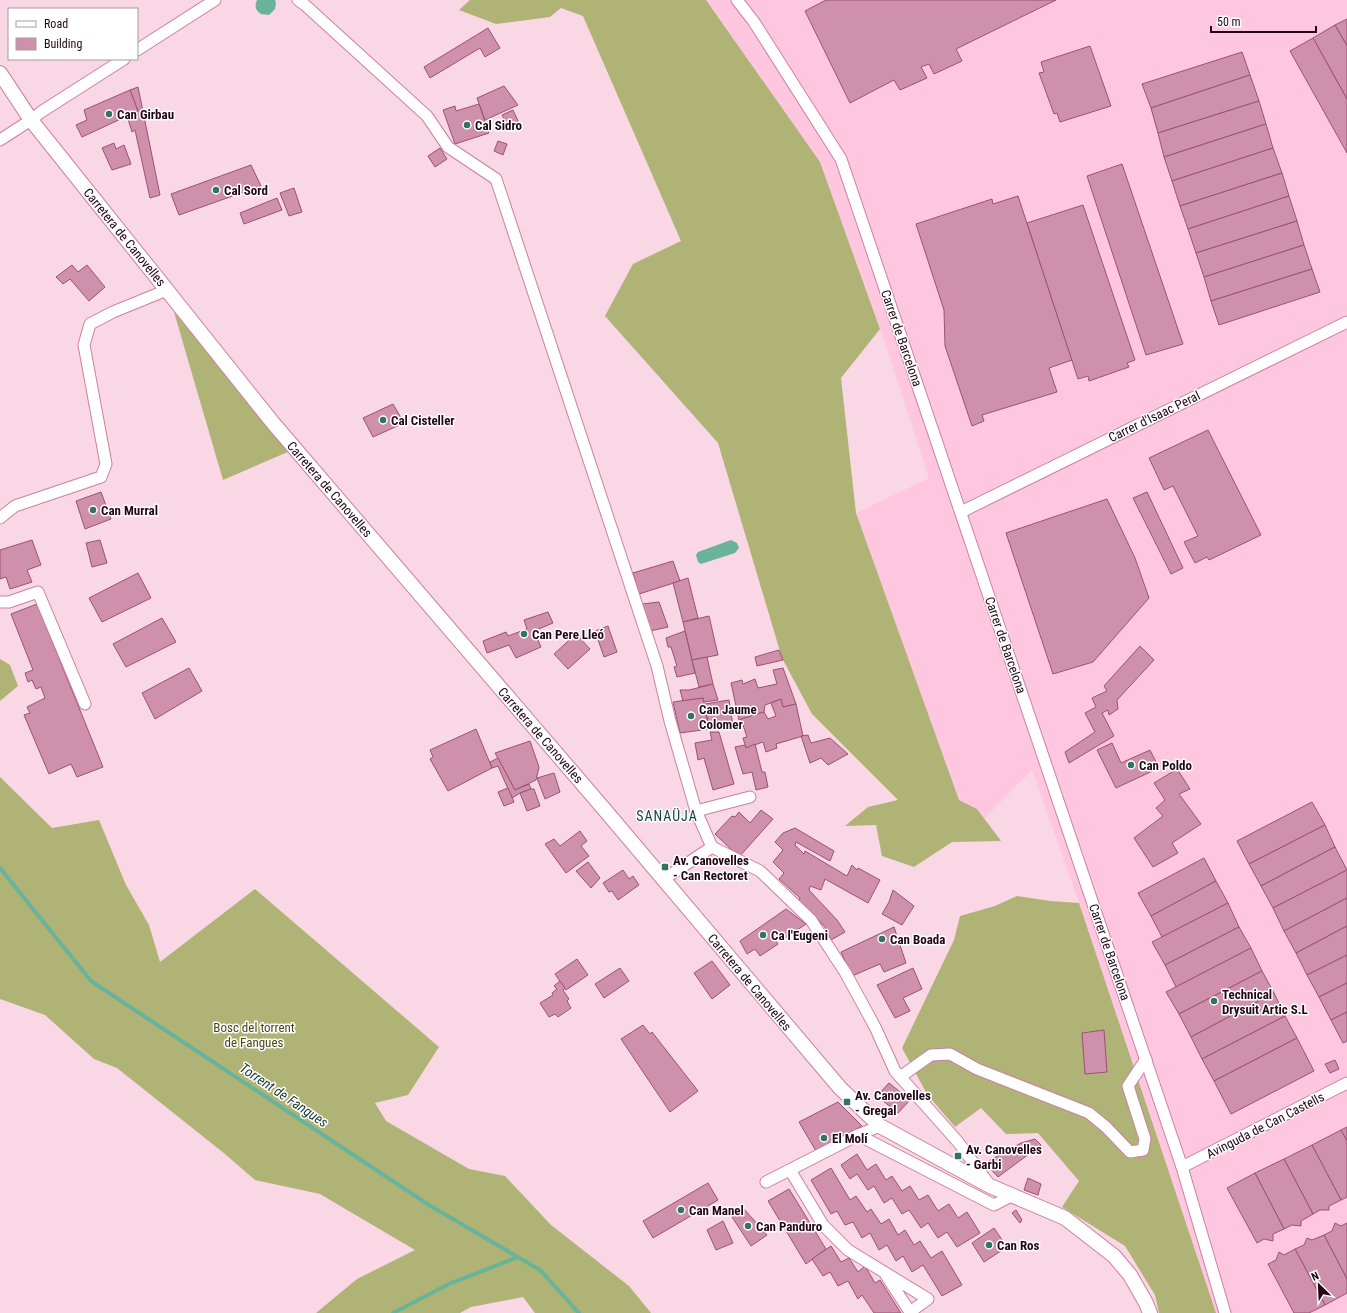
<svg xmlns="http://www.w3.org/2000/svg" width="1347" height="1313" viewBox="0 0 1347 1313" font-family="'Roboto Condensed',sans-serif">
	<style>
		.built { fill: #ffc7df }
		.forest { fill: #afb375 }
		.water { fill: #69b39b }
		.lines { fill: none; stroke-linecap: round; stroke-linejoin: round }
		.stream { stroke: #69b39b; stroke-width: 4 }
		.building { fill: #cf90ac; stroke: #9b5175 }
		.minor-casing { stroke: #cd7fa3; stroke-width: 13 }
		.tertiary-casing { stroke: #cd7fa3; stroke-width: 16 }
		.minor { stroke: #fff; stroke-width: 11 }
		.tertiary { stroke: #fff; stroke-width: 14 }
		.poi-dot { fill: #347360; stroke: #fff; stroke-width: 1.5 }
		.labels { text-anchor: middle; stroke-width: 3; stroke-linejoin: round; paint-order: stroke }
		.poi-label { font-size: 13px; font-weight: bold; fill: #220614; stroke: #fff; text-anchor: start }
		.street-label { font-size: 13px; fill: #220614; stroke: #fff }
		.park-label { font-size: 13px; fill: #464718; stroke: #fff }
		.neighbourhood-label { font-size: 14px; letter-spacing: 1px; fill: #144839; stroke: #fff }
		.water-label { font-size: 14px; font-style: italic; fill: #183b31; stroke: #fff }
	</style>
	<rect width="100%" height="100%" fill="#f9d7e5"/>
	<path class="built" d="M706 0H1347V1313H1216L1079 903 1032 770 984 819 977 809 959 800 856 513 929 478 880 328 820 162Z"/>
	<g class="forest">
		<path d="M470 0H706L820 162 880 329 841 378 856 513 959 800 977 809 1001 841 952 842 914 867 882 856 876 825 845 826 868 807 898 800 812 714 782 658 718 443 605 316 633 264 681 241 583 16 561 8 550 17 496 24 459 10Z"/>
		<path d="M174 312 290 451 223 480Z"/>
		<path d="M0 659 10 665 18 686 0 701Z"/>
		<path d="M0 777 52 828 99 820 126 885 149 925 160 962 255 889 439 1047 408 1095 375 1103 386 1121 469 1169 505 1176 551 1225 629 1286 651 1313H535L523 1297 471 1307 460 1313H316L357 1279 415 1250 320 1194 255 1180 225 1154 117 1068 94 1059 45 1015 0 999Z"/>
		<path d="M1017 896 1050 901 1079 903 1216 1313H1159L1155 1295 1125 1246 1062 1207 1079 1181 1038 1133 1006 1134 981 1108 955 1127 927 1094 902 1048 954 940 960 916 995 906Z"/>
	</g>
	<g class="water">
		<path d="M257 0H275L276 3 275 9 269 15 261 14C256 11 254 6 257 0Z"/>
		<path d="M731 540 737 543 739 548 735 553 701 564 698 562 696 555 698 552Z"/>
	</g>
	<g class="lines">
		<g class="stream">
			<path d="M0 868 91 981 429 1205 540 1270 579 1313"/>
			<path d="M393 1313 449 1284 518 1257"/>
		</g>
	</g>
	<g class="building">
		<path d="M826 0H1056L956 49 962 61 934 74 929 64 921 67 927 78 900 90 894 80 850 103 805 11Z"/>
		<path d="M1347 19V46L1335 25Z"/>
		<path d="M1335 25 1347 46V99L1313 38Z"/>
		<path d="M488 28 500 48 485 57 480 48 430 78 424 67Z"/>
		<path d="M1313 38 1347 99V153L1290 51Z"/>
		<path d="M1090 46 1111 106 1060 122 1057 113 1054 114 1039 73 1044 72 1041 62Z"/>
		<path d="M1242 52 1250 75 1151 108 1142 84Z"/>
		<path d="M1250 75 1259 101 1158 133 1151 108Z"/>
		<path d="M504 86 518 105 485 120 477 98Z"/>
		<path d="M138 87 160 195 150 198 135 130 132 132 127 116 138 111 130 90Z"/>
		<path d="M130 90 138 111 82 137 76 125 87 120 84 110Z"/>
		<path d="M1259 101 1266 124 1164 157 1158 133Z"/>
		<path d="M479 104 489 133 455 144 443 110 455 106 456 111Z"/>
		<path d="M513 110 519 123 509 129 502 115Z"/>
		<path d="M1266 124 1273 148 1172 181 1164 157Z"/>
		<path d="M498 141 507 144 503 155 494 151Z"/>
		<path d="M114 143 116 149 124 145 131 164 112 170 102 148Z"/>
		<path d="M440 148 447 159 435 167 428 156Z"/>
		<path d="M1273 148 1282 173 1180 206 1172 181Z"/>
		<path d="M1122 164 1183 344 1146 355 1087 176Z"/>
		<path d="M251 165 261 186 179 215 171 194Z"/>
		<path d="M1282 173 1289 196 1188 229 1180 206Z"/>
		<path d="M294 188 302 212 289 216 280 193Z"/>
		<path d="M1018 196 1072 360 1049 368 1057 392 982 415 984 421 972 426 945 346 944 310 916 224 992 199 993 204Z"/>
		<path d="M1289 196 1297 221 1196 253 1188 229Z"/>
		<path d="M277 198 282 210 244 224 240 213Z"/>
		<path d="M1083 205 1135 360 1127 363 1129 367 1089 381 1088 376 1078 379 1027 223Z"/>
		<path d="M1297 221 1304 245 1204 277 1196 253Z"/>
		<path d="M1304 245 1312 269 1211 301 1204 277Z"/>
		<path d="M72 265 78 272 87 265 105 287 89 301 70 279 63 284 56 277Z"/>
		<path d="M1312 269 1320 292 1219 325 1211 301Z"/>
		<path d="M393 404 404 423 373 437 363 418Z"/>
		<path d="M1208 430 1261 535 1209 560 1207 557 1195 563 1184 542 1198 536 1173 486 1164 490 1149 458Z"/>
		<path d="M101 492 111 519 85 529 76 501Z"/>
		<path d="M1147 492 1183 568 1171 574 1133 498Z"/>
		<path d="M1107 499 1135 558 1149 598 1093 662 1053 674 1006 533Z"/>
		<path d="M32 540 41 565 27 570 32 582 10 589 6 577 0 579V550Z"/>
		<path d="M100 540 107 563 92 567 86 543Z"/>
		<path d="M673 561 680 581 639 594 633 573Z"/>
		<path d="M138 573 151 598 102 622 89 598Z"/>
		<path d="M688 578 698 618 683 622 673 583Z"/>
		<path d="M659 602 668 627 650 631 642 604Z"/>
		<path d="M37 604 103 767 77 777 71 764 49 774 24 715 30 713 27 707 45 698 41 687 36 689 32 680 28 682 25 673 33 670 11 614Z"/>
		<path d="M548 612 553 623 534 631 541 647 516 658 509 645 487 653 483 641 506 632 508 636 527 629 524 620Z"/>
		<path d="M709 616 718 655 692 660 683 622Z"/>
		<path d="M162 618 176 642 126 667 113 644Z"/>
		<path d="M608 626 617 652 604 657 595 631Z"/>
		<path d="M685 631 695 673 677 677 674 667 677 666 671 647H668L666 638Z"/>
		<path d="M576 634 590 649 568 669 554 654Z"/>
		<path d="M1140 646 1154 660 1117 700 1118 709 1109 715 1108 710 1102 713 1114 736 1069 763 1065 752 1095 732 1085 713 1096 707 1092 698 1107 691 1104 686Z"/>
		<path d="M779 650 783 660 757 666 755 657Z"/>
		<path d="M707 657 713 684 699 687 692 660Z"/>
		<path d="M189 668 202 691 155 719 142 693Z"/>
		<path d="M783 668 796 704 783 707 781 699 765 705 764 712 739 720 731 683 742 680 743 684 755 679 758 688 777 684 773 670Z"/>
		<path d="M713 684 718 700 704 702 703 698 683 701 680 690H689Z"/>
		<path d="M703 698 709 729 680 733 673 702Z"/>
		<path d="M781 699 783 707 796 704 803 736 776 744 777 748 766 752 763 742 746 748 743 738 747 737 741 719 764 712 768 719 776 716 771 703Z"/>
		<path d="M729 700 733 726 709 729 705 704Z"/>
		<path d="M476 729 492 768 448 791 430 759 433 757 430 750Z"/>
		<path d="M710 732H719L734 784 713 790 704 758 698 760 695 743 712 740Z"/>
		<path d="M808 735 811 743 830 738 848 754 828 765 821 758 810 763 801 736Z"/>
		<path d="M530 741 539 767 536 780 515 790 495 753Z"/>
		<path d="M1112 743 1121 763 1150 750 1159 768 1116 788 1097 750Z"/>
		<path d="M755 744 762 772H765L768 787 756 790 752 772 743 774 735 747 745 745 746 748Z"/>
		<path d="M498 758 515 790 529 784 531 789 520 793 512 798 498 766 492 768 490 762Z"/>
		<path d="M1177 769 1190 789 1179 794 1201 824 1172 843 1178 853 1153 867 1134 838 1163 816 1156 808 1165 800 1154 783Z"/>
		<path d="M554 773 560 792 545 799 537 778Z"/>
		<path d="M508 788 514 802 504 806 498 792Z"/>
		<path d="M531 789H534L540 806 527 811 520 793Z"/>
		<path d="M1312 802 1325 825 1249 864 1237 841Z"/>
		<path d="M761 810 773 819 739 857 715 834 732 816 735 817 739 812 750 823Z"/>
		<path d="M1325 825 1335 847 1261 886 1249 864Z"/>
		<path d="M795 828 834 851 830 861 796 842 795 845 804 854 805 851 847 876 852 865 857 870 858 868 880 880 868 903 825 879 821 890 810 886 809 890 837 920 845 932 831 940 825 927 799 900 800 898 779 879 784 873 773 862 783 850 775 842 783 833Z"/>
		<path d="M580 831 587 841 581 846 589 856 566 873 545 844 554 839 560 846Z"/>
		<path d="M1335 847 1347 870 1273 908 1261 886Z"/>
		<path d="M1204 858 1216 881 1151 916 1138 893Z"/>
		<path d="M588 862 600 878 591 888 576 871Z"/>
		<path d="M623 870 629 879 633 876 639 885 618 900 612 891 609 892 603 883Z"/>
		<path d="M1347 870V898L1284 931 1273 908Z"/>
		<path d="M1216 881 1228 903 1162 937 1151 916Z"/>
		<path d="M893 890 914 906 902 925 882 914 889 902Z"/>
		<path d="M1347 898V926L1296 953 1284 931Z"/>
		<path d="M1228 903 1239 927 1165 965 1152 942Z"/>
		<path d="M786 909 806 924 785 938 780 932 773 937 778 944 760 956 755 949 747 954 740 941Z"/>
		<path d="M1347 926V955L1307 975 1296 953Z"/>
		<path d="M894 927 906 963 884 972 880 964 852 976 841 952Z"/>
		<path d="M1239 927 1251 948 1176 987 1165 965Z"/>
		<path d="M1251 948 1262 971 1179 1014 1166 992Z"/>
		<path d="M1347 955V983L1319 997 1307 975Z"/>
		<path d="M577 959 588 975 566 990 555 974Z"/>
		<path d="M712 961 730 985 712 999 694 973Z"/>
		<path d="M620 968 629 981 604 998 595 984Z"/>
		<path d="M913 968 922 989 903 998 910 1011 895 1018 877 985Z"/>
		<path d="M1262 971 1274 993 1191 1037 1179 1014Z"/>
		<path d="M560 981 565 988 563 990 569 999 567 1001 571 1008 558 1017 555 1014 549 1017 540 1003 553 995 552 993 557 989 554 986Z"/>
		<path d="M1347 983V1012L1331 1020 1319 997Z"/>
		<path d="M1274 993 1285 1016 1202 1059 1191 1037Z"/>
		<path d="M1347 1012V1041L1343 1043 1331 1020Z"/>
		<path d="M1285 1016 1297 1038 1214 1081 1202 1059Z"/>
		<path d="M643 1025 650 1034 652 1032 698 1091 670 1112 621 1039Z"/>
		<path d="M1104 1030 1107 1072 1085 1074 1082 1033Z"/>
		<path d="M1297 1038 1314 1071 1231 1114 1214 1081Z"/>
		<path d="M1335 1060 1339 1069 1330 1073 1325 1064Z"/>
		<path d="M889 1083 910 1100 898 1113 877 1096Z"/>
		<path d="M838 1102 862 1126 816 1151 799 1122Z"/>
		<path d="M1347 1127V1141L1341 1130Z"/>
		<path d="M1341 1130 1347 1141V1197L1341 1200 1312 1145Z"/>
		<path d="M1035 1139 1041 1145 998 1177 985 1163 1021 1143Z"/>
		<path d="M1312 1145 1341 1200 1329 1206V1210H1320L1313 1214 1284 1159Z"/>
		<path d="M857 1154 867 1170 876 1164 886 1180 892 1176 902 1191 910 1186 919 1200 928 1195 938 1211 949 1204 958 1218 967 1212 980 1233 957 1247 947 1232 938 1238 928 1223 921 1228 909 1210 902 1214 892 1198 884 1203 874 1186 868 1190 857 1174 850 1179 841 1165Z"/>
		<path d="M1284 1159 1313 1214 1301 1221V1226L1292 1225 1284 1229 1255 1173Z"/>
		<path d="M831 1168 850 1200 856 1196 867 1212 871 1209 881 1224 889 1219 898 1235 905 1230 914 1245 920 1241 931 1258 942 1251 962 1285 942 1296 923 1265 912 1272 903 1256 896 1261 887 1245 879 1250 870 1233 862 1238 853 1222 845 1225 837 1211 831 1214 811 1180Z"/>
		<path d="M1255 1173 1284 1229 1273 1234V1241L1264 1239 1257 1243 1227 1188Z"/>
		<path d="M1028 1178 1041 1184 1038 1195 1024 1190Z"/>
		<path d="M708 1183 718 1200 653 1238 643 1221Z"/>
		<path d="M789 1189 826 1249 806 1264 768 1201Z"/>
		<path d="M744 1209 767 1235 751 1246 732 1217Z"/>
		<path d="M1016 1210 1022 1220 1020 1223 1012 1213Z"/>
		<path d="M723 1221 733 1243 716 1250 707 1230Z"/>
		<path d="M1335 1223 1341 1226 1347 1223V1279L1324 1235 1332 1231Z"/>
		<path d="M994 1228 1007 1247 984 1262 972 1243Z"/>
		<path d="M1324 1235 1347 1279V1293L1325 1305 1295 1249 1304 1245 1307 1238 1312 1240Z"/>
		<path d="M831 1246 841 1262 849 1258 858 1272 865 1266 875 1283 880 1280 901 1313H874L862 1295 858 1299 848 1281 838 1286 830 1272 823 1276 812 1259Z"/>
		<path d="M1295 1249 1325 1305 1309 1313H1294L1268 1264 1276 1260 1279 1252 1284 1255Z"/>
	</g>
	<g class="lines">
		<defs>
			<g id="minor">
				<path d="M298 0 305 5 427 116 448 147 496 179 657 666 670 721 696 811 712 847 664 879"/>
				<path d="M737 0 754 22 841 159 1182 1167 1225 1313"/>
				<path d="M137 50 215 0"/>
				<path d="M0 140 31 120 41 112 124 59"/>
				<path d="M961 512 1347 322"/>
				<path d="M0 518 15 506 101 477 106 464 84 345 90 324 113 312 167 290"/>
				<path d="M0 602H9L38 592 85 704"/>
				<path d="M696 811 750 797"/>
				<path d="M712 847 760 871 811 920 845 972 868 1014 876 1029 895 1071 958 1142 989 1184"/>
				<path d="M900 1077 931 1055 950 1054 977 1069 1089 1113 1106 1127 1130 1152 1143 1150 1145 1139 1128 1086 1146 1059"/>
				<path d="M858 1135 994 1205 1013 1195"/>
				<path d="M1182 1167 1347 1083"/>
				<path d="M790 1170 823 1225 848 1250 928 1299 910 1312 884 1272"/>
				<path d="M766 1182 858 1135 880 1126"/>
			</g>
			<path id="tertiary" d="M0 73 31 120 273 423 604 809 840 1088 880 1126 990 1186 1065 1218 1114 1256 1130 1275 1146 1303 1150 1313"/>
		</defs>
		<use href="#minor" class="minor-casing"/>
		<use href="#tertiary" class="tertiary-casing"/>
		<use href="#minor" class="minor"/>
		<use href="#tertiary" class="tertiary"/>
	</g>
	<g class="poi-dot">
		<circle cx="109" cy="114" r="4"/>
		<circle cx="467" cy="125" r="4"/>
		<circle cx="216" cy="190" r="4"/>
		<circle cx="383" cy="420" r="4"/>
		<circle cx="93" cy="510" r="4"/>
		<circle cx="524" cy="634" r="4"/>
		<circle cx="691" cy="716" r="4"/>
		<circle cx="1131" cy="765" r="4"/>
		<rect x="661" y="863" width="8" height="8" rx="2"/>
		<circle cx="763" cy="935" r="4"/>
		<circle cx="882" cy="939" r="4"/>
		<circle cx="1214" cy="1001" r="4"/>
		<rect x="843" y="1098" width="8" height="8" rx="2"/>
		<circle cx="824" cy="1138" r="4"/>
		<rect x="954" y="1152" width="8" height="8" rx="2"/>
		<circle cx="681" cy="1210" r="4"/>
		<circle cx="748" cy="1226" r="4"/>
		<circle cx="989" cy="1245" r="4"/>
	</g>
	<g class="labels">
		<g class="poi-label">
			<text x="117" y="119">Can Girbau</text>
			<text x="475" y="130">Cal Sidro</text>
			<text x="224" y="195">Cal Sord</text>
			<text x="391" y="425">Cal Cisteller</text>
			<text x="101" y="515">Can Murral</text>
			<text x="532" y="639">Can Pere Lleó</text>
			<text x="699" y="714">Can Jaume<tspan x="699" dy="15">Colomer</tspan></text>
			<text x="1139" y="770">Can Poldo</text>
			<text x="673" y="865">Av. Canovelles<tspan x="673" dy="15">- Can Rectoret</tspan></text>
			<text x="771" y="940">Ca l'Eugeni</text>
			<text x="890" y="944">Can Boada</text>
			<text x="1222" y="999">Technical<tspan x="1222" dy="15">Drysuit Artic S.L</tspan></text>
			<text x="855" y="1100">Av. Canovelles<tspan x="855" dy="15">- Gregal</tspan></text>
			<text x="832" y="1143">El Molí</text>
			<text x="966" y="1154">Av. Canovelles<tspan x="966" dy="15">- Garbi</tspan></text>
			<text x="689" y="1215">Can Manel</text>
			<text x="756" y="1231">Can Panduro</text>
			<text x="997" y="1250">Can Ros</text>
		</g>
		<g class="street-label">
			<text transform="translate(125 237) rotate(51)" y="5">Carretera de Canovelles</text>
			<text transform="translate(902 338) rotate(71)" y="5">Carrer de Barcelona</text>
			<text transform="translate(1154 416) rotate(-26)" y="5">Carrer d'Isaac Peral</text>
			<text transform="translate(330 489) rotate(49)" y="5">Carretera de Canovelles</text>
			<text transform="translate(1006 645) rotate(71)" y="5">Carrer de Barcelona</text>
			<text transform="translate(541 735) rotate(49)" y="5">Carretera de Canovelles</text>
			<text transform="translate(1110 952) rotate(71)" y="5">Carrer de Barcelona</text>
			<text transform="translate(750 982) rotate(50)" y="5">Carretera de Canovelles</text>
			<text transform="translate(1265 1125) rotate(-27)" y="5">Avinguda de Can Castells</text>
		</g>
		<g class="park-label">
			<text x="254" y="1032">Bosc del torrent<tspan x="254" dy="15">de Fangues</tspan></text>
		</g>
		<g class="neighbourhood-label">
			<text x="667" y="821">SANAÜJA</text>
		</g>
		<g class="water-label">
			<text transform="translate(284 1095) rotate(34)" y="5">Torrent de Fangues</text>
		</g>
	</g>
	<rect x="8" y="8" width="130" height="52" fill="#ffffff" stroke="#a79ba1"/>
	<rect x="16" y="21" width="20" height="6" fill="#ffffff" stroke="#a79ba1"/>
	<text x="44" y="28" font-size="12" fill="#220614">Road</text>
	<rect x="16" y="38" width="20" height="12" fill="#cf90ac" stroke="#a79ba1"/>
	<text x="44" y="48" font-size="12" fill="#220614">Building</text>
	<g transform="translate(1319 1285) rotate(336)" stroke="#ffffff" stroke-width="3" paint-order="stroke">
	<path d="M0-3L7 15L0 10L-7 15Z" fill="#220614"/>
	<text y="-6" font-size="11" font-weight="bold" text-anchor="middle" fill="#220614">N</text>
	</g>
	<path d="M1211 26v6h105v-6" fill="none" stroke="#220614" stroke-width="2"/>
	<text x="1217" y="26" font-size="12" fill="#220614" stroke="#ffffff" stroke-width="3" paint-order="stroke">50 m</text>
</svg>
